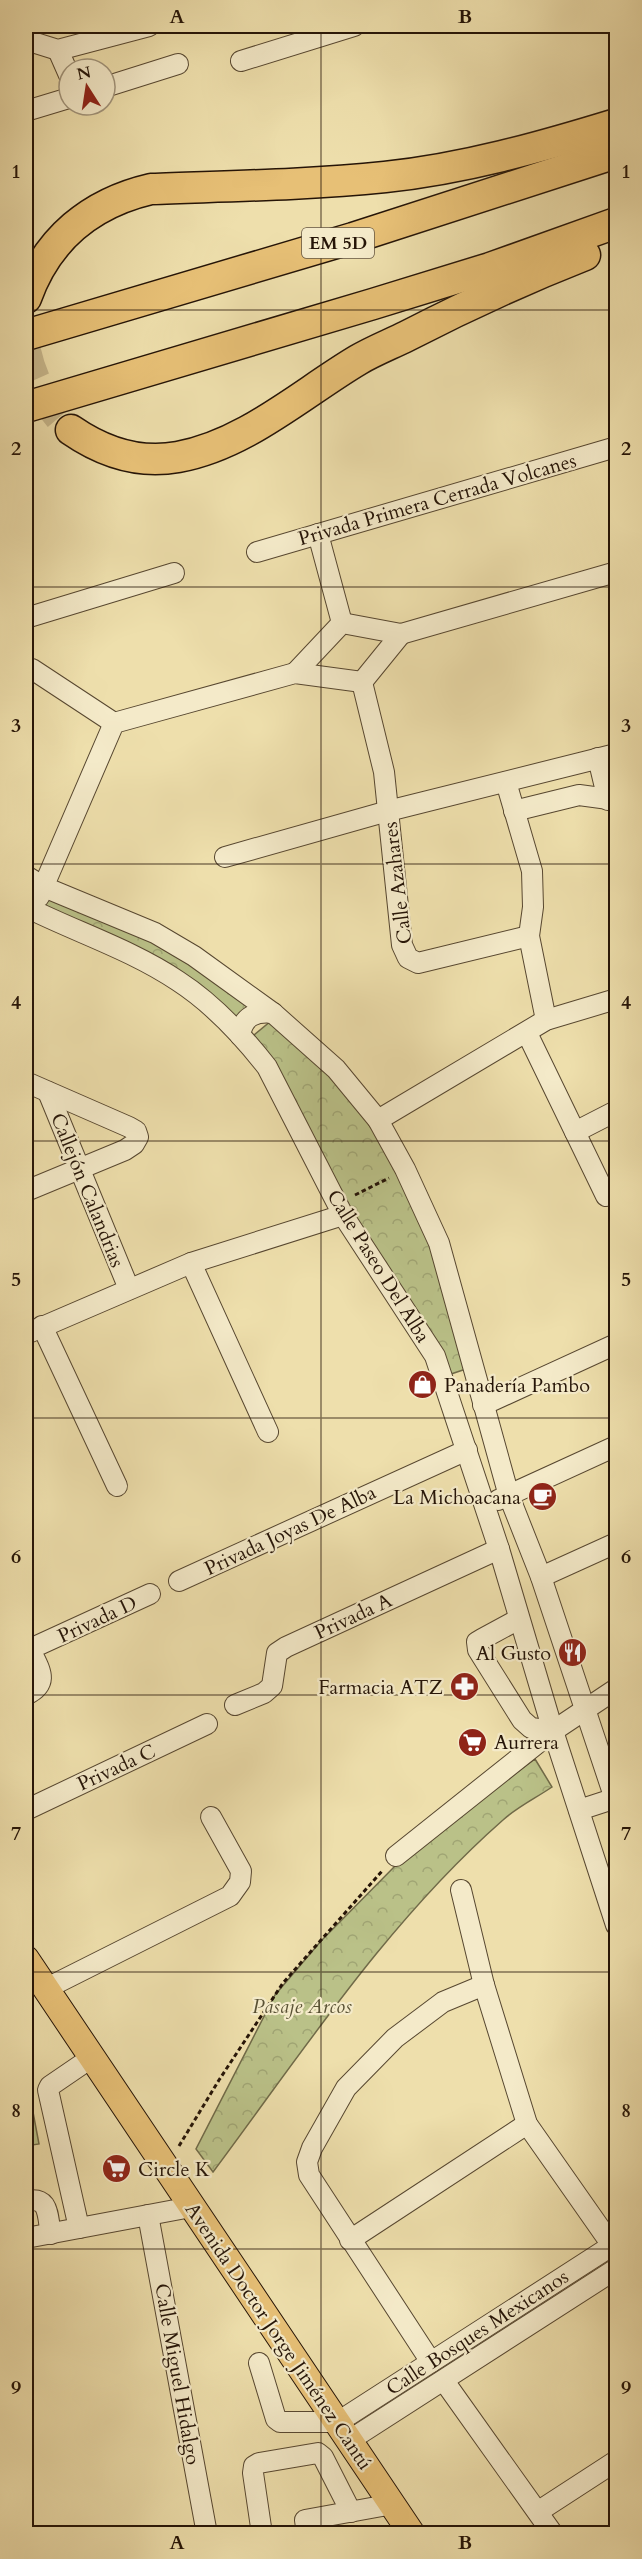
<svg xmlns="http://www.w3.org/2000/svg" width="642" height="2559" viewBox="0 0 642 2559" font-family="Cardo,serif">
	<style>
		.park { fill: url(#park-crowns); stroke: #706a48; stroke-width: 1.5 }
		.pitch { fill: #bac188; stroke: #706a48; stroke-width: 1.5 }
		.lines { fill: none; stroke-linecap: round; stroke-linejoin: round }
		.highway-tunnel { stroke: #c6b68b; stroke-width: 30; stroke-dasharray: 30 15; stroke-linecap: butt }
		.minor-casing { stroke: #574730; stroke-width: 22 }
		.major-casing { stroke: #251407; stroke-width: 28 }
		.highway-casing { stroke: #251407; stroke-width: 33 }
		.path { stroke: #251407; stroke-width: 3; stroke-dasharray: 4.5 3; stroke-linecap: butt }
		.minor { stroke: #f4eac9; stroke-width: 20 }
		.major { stroke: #e7c076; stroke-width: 26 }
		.highway { stroke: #e7c076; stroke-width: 30 }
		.grid { fill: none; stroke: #251407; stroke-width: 1.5; stroke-opacity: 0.55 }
		.labels { text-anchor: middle; stroke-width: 4.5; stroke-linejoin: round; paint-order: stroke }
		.shield { fill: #f4eac9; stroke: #635441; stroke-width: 1.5 }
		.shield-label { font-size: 18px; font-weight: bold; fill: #251407 }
		.street-label { font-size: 20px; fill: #251407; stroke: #f4eac9 }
		.poi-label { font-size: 20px; fill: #251407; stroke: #f4eac9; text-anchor: start }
		.park-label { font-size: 20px; font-style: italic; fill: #595134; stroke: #f4eac9 }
		.neatline { fill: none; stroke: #251407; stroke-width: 2 }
		.grid-label { font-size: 20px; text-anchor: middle; font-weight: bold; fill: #251407 }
	</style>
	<defs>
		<pattern id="park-crowns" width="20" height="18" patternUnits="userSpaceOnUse" patternTransform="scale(1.5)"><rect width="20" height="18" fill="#bac188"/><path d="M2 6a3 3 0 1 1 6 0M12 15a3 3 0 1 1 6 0" fill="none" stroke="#a0a574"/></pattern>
	</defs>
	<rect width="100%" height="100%" fill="#eedfac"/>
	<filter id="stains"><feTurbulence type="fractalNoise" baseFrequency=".00333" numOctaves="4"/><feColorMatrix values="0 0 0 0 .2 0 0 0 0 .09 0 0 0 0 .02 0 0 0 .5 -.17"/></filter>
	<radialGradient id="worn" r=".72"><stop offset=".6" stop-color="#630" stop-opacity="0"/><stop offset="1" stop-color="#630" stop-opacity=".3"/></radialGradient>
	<g class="park">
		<path d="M50 893 181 952 253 1006 237 1023 44 907Z"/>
		<path d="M271 1021 336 1076 400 1165 437 1243 469 1368 448 1375 357 1225 317 1146 254 1035Z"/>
		<path d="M535 1759 552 1787C536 1798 517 1807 503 1820 388 1921 304 2050 213 2172L196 2149 275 1995 321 1941 396 1865 425 1840Z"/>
	</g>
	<path class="pitch" d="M26 2075 39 2144 26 2146Z"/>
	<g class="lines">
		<path class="highway-tunnel" d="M26 351C33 383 48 407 71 430"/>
		<defs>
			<g id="minor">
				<path d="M26 40 58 50 149 26"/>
				<path d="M58 50 69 75"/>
				<path d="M241 61 354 26"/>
				<path d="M105 87 178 64"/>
				<path d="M26 111 69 98"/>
				<path d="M318 534 342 623"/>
				<path d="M257 552 616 447"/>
				<path d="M26 618 174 573"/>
				<path d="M32 669 114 723"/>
				<path d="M295 673 342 623 401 634 616 572"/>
				<path d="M362 682 384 772 402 945 408 958 418 963 529 936"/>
				<path d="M598 758 608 800"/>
				<path d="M506 782 532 871 533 907 529 936 546 1020"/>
				<path d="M514 811 579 795 616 800"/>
				<path d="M225 857 388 811 616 754"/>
				<path d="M26 876 44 887 155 933 194 956 273 1013 336 1069 378 1120 405 1169 439 1243 509 1496 541 1577 616 1802"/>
				<path d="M39 897 114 723 295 673 362 682 401 634"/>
				<path d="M26 907C76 932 132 950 178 981 212 1003 242 1035 267 1067L343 1215 435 1356 499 1549 553 1731 616 1925"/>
				<path d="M527 1033 606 1196"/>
				<path d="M240 1035C243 1016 256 1011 273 1013"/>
				<path d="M26 1082 129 1127 136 1131 138 1137 134 1144 125 1150 26 1191"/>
				<path d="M48 1092 129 1289"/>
				<path d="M378 1120 546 1020 616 999"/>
				<path d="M575 1132 616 1111"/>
				<path d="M191 1263 268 1432"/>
				<path d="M42 1326 117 1486"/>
				<path d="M26 1334 191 1263 343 1215"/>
				<path d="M483 1405 616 1344"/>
				<path d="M498 1500 616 1446"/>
				<path d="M541 1577 616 1543"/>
				<path d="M179 1581 467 1450"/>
				<path d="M519 1619 482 1639 477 1642 478 1650 522 1720 531 1728 553 1731"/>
				<path d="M26 1695C51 1683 39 1669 30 1649L150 1594"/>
				<path d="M235 1705 264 1693 272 1686 277 1653 286 1647 499 1549"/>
				<path d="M26 1810 207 1724"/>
				<path d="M579 1810 616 1798"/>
				<path d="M396 1856 553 1731 616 1689"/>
				<path d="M461 1890 484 1985 527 2124 616 2251"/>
				<path d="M45 1989 230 1896 240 1882 241 1871 211 1817"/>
				<path d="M26 2201C50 2196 47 2215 51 2234"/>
				<path d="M148 2215 207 2534"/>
				<path d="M79 2228 48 2090 50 2086 91 2058"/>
				<path d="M26 2238 191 2207"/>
				<path d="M350 2240 527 2124"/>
				<path d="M431 2362 309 2175 307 2162 312 2148 346 2088 395 2038 443 2002 484 1985"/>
				<path d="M259 2363 276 2419 280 2422H338L616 2243"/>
				<path d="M444 2381 553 2534"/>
				<path d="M350 2440 616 2269"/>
				<path d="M539 2511 616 2461"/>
				<path d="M262 2534 253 2473 254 2466 259 2463 318 2453 323 2457 351 2512"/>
				<path d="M307 2534 305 2520 393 2504"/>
			</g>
			<path id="major" d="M26 1959 412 2534"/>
			<g id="highway">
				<path d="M26 298C47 239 91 203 151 189 229 186 307 185 385 177 463 169 541 147 616 124"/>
				<path d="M26 335 353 238 616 153"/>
				<path d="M26 407 373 304 490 268 616 223"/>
				<path d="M71 430C103 452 140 464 178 457 245 445 301 394 358 360 373 351 391 344 407 336 465 306 524 279 585 255"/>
			</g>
		</defs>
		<use href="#minor" class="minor-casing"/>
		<use href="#major" class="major-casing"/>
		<use href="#highway" class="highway-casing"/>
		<g class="path">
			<path d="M355 1195 389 1178"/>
			<path d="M179 2146 219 2080 283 1983 383 1870"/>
		</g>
		<use href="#minor" class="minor"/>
		<use href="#major" class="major"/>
		<use href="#highway" class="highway"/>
	</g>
	<path class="grid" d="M321 26V2534M26 310H616M26 587H616M26 864H616M26 1141H616M26 1418H616M26 1695H616M26 1972H616M26 2249H616"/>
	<defs>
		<symbol id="shop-disc" viewBox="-11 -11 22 22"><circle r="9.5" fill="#8f2418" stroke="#f4eac9"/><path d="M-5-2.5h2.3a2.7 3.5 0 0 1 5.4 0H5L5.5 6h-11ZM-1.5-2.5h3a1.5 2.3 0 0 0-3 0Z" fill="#fff"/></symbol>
		<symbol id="cafe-disc" viewBox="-11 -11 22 22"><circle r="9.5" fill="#8f2418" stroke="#f4eac9"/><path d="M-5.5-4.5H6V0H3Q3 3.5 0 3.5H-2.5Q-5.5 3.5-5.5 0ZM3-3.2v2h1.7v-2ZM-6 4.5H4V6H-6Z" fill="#fff"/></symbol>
		<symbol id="restaurant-disc" viewBox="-11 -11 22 22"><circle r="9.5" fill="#8f2418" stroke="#f4eac9"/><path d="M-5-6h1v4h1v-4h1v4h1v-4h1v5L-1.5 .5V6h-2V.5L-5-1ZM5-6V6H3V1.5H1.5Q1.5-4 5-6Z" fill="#fff"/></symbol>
		<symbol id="pharmacy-disc" viewBox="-11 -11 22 22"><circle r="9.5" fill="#8f2418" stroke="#f4eac9"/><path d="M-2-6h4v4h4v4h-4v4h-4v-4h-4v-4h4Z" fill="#fff"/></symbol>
		<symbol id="supermarket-disc" viewBox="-11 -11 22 22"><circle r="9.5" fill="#8f2418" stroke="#f4eac9"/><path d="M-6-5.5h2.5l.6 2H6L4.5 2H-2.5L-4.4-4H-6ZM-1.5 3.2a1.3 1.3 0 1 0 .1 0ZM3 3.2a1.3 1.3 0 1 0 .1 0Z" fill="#fff"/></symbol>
	</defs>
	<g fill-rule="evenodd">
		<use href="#shop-disc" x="406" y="1368" width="33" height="33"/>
		<use href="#cafe-disc" x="526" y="1480" width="33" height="33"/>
		<use href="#restaurant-disc" x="556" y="1636" width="33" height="33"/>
		<use href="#pharmacy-disc" x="448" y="1670" width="33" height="33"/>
		<use href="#supermarket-disc" x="456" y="1726" width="33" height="33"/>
		<use href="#supermarket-disc" x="100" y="2152" width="33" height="33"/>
	</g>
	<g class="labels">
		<rect class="shield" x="302" y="228" width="72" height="30" rx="4.5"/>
		<g class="shield-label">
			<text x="338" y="249">EM 5D</text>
		</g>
		<g class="street-label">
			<text transform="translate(437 499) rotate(-16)" y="7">Privada Primera Cerrada Volcanes</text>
			<text transform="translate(397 883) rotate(-97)" y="7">Calle Azahares</text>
			<text transform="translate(88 1190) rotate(68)" y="7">Callejón Calandrias</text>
			<text transform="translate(379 1266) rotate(58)" y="7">Calle Paseo Del Alba</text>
			<text transform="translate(290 1530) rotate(-25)" y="7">Privada Joyas De Alba</text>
			<text transform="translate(353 1616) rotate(-25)" y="7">Privada A</text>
			<text transform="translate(97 1619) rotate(-25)" y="7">Privada D</text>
			<text transform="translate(116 1767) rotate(-25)" y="7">Privada C</text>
			<text transform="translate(477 2332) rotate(-33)" y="7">Calle Bosques Mexicanos</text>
			<text transform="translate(279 2336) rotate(56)" y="7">Avenida Doctor Jorge Jiménez Cantú</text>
			<text transform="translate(178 2374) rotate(80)" y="7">Calle Miguel Hidalgo</text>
		</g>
		<g class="poi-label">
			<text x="444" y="1392">Panadería Pambo</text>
			<text x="521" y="1504" text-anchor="end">La Michoacana</text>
			<text x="551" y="1660" text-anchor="end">Al Gusto</text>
			<text x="443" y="1694" text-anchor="end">Farmacia ATZ</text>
			<text x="494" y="1749">Aurrera</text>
			<text x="138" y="2176">Circle K</text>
		</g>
		<g class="park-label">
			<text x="302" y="2013">Pasaje Arcos</text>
		</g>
	</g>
	<rect width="642" height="2559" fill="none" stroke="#eedfac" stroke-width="66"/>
	<g transform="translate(87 87) rotate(348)"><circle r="28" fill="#f4eac9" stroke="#a1947b" stroke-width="1.5"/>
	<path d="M0-4.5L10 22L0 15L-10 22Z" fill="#8f2418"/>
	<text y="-9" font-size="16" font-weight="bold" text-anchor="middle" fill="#251407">N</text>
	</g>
	<rect x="33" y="33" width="576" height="2493" class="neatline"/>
	<g class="grid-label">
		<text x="177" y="23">A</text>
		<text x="465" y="23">B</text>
		<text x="16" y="178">1</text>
		<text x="626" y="178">1</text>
		<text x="16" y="455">2</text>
		<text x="626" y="455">2</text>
		<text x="16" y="732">3</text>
		<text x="626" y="732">3</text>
		<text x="16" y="1009">4</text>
		<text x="626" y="1009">4</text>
		<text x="16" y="1286">5</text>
		<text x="626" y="1286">5</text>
		<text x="16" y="1563">6</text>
		<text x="626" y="1563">6</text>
		<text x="16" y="1840">7</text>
		<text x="626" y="1840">7</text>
		<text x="16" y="2117">8</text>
		<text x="626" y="2117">8</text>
		<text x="16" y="2394">9</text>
		<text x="626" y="2394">9</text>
		<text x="177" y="2549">A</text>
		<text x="465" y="2549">B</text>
	</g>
	<rect width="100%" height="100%" filter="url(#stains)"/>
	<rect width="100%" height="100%" fill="url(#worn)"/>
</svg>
